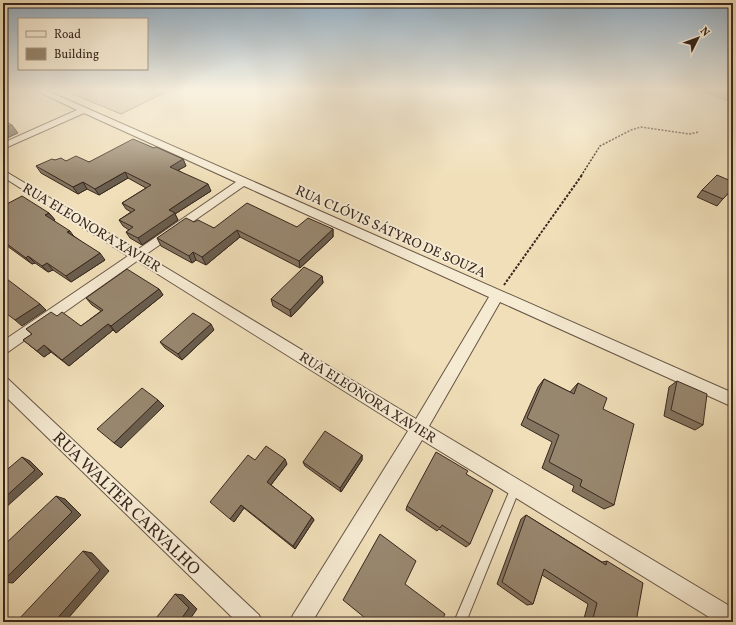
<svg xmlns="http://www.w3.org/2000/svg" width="736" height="625" viewBox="0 0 736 625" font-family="Vollkorn,serif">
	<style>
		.green { fill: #d1c09f; stroke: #85745e }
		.water { fill: #b2a084; stroke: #82705b }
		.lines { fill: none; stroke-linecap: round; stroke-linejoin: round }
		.lane-casing { stroke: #675545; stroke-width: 2 }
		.street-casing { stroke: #675545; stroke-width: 2 }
		.path-far1 { stroke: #39271e; stroke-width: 1.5; stroke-dasharray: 2 1.5; stroke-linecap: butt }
		.path { stroke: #39271e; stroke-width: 2; stroke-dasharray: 2.5 1.5; stroke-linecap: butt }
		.lane { fill: #f5ead2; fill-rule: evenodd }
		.street { fill: #f5ead2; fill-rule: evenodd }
		.wall { fill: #83745f; stroke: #39271e }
		.shaded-wall { fill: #6a5e4e; stroke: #39271e }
		.building { fill: #98876f; stroke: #39271e }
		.labels { text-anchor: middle; stroke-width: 4; stroke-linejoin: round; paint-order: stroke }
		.street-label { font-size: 14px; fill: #39271e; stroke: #f5ead2 }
		.near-street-label { font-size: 17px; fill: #39271e; stroke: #f5ead2 }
	</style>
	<rect width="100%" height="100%" fill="#f0dfb9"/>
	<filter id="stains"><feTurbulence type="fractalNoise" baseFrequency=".005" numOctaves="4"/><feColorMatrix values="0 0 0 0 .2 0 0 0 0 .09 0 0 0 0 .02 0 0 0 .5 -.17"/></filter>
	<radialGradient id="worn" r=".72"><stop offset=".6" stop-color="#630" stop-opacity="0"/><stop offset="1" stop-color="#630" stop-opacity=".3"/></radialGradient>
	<path class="green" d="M61 89H172L121 114Z"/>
	<path class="water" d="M699 89H733V102L720 98Z"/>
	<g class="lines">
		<defs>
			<path id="lane" d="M515 483 518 485 520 488 466 622H454L512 485Z"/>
			<g id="street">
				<path d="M33 89H43L733 393V407L500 302 429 426 733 608V622H717L422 440 312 622H290L293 615 408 431 137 261 8 352 3 354V341L128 256 3 177V170L137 250 236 182 84 113 3 149V143L77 110ZM244 186 489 297 416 419 145 255Z"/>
				<path d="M3 377 8 379 259 615 262 622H237L3 394Z"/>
			</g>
		</defs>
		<use href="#lane" class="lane-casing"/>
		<use href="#street" class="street-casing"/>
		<path class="path-far1" d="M581 176 600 146 631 130 641 127 689 134 699 132"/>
		<path class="path" d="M504 285 582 175"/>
		<use href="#lane" class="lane"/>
		<use href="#street" class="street"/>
	</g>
	<g class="wall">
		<path d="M154 148 183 159 186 166 178 170 211 191 175 214 178 220 142 245 130 238 126 232 129 230 123 226 119 220 131 212 126 209 122 203 146 188 128 178 99 195 87 189 78 194 41 173 36 166 55 160 66 161 89 162Z"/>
		<path d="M733 178V197L727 194 717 206 697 197 702 190 731 181Z"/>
		<path d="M3 206 49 213 55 220H53L105 260 71 282 53 270 48 272 35 263 32 264 3 243Z"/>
		<path d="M194 222 214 228 297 227 333 229V237L300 268 240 237 206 265 196 260 192 263 161 246 157 238Z"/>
		<path d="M322 276 323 283 291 317 273 306 271 299Z"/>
		<path d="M159 289 163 295 116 333 113 330 69 366 51 352 44 357 23 340 32 334 26 329 57 316 81 326 101 311 92 305 86 298Z"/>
		<path d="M214 330 182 360 165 348 160 342Z"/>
		<path d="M544 379 570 392 578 383 603 409 614 505 604 509 572 491 574 486 542 468 552 442 521 425 538 387Z"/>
		<path d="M677 381 703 425 695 430 664 416 669 387Z"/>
		<path d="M362 455V460L341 492 305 466 303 462Z"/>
		<path d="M255 460 287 464 271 485 312 517 314 520 295 549 244 508 234 522Z"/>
		<path d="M466 474 470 544 466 547 439 529 437 531 406 510 407 506Z"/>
		<path d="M526 515 602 562 607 561 636 622H583L588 604 542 575 533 604 527 605 497 584 521 519Z"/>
	</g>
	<g class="shaded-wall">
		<path d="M12 125 18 133 3 140V128Z"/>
		<path d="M183 159 186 166 173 173 170 167Z"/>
		<path d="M125 172 128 178 99 195 95 189Z"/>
		<path d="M83 182 87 189 78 194 73 187Z"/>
		<path d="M208 184 211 191 175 214 178 220 142 245 138 238 169 210Z"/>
		<path d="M49 213 55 220 50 222 45 215Z"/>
		<path d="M333 229V237L300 268 299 261Z"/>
		<path d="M237 230 240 237 206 265 202 257Z"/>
		<path d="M70 231 75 238 67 232Z"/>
		<path d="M193 252 196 260 192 263 189 256Z"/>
		<path d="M100 253 105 260 71 282 66 276Z"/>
		<path d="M28 256 35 263 32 264 26 258Z"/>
		<path d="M47 263 53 270 48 272 42 266Z"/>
		<path d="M322 276 323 283 291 317 290 310Z"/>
		<path d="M159 289 163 295 116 333 111 326Z"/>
		<path d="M40 304 46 310 22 326 15 320Z"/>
		<path d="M108 324 113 330 69 366 62 360Z"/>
		<path d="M211 324 214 330 182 360 178 354Z"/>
		<path d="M44 345 51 352 44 357 37 351Z"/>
		<path d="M158 400 164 406 121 448 114 443Z"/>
		<path d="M362 455V460L341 492 340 488Z"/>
		<path d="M22 457 30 461 43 474 3 510V499Z"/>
		<path d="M285 459 287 464 270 486 267 482Z"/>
		<path d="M56 496 65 499 81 515 13 583 3 582V581Z"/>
		<path d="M241 505 244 508 234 522 230 519Z"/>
		<path d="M312 517 314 520 295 549 293 546Z"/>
		<path d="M83 551 92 553 109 571 65 622H54Z"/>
		<path d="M175 594 183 595 197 609 188 622H179Z"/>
	</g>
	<g class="building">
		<path d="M3 120 12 125 3 128Z"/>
		<path d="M133 139 154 148 156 147 183 159 170 167 208 184 169 210 175 213 138 238 126 232 133 227 119 220 135 210 122 203 151 185 125 172 95 189 83 182 73 187 36 166 52 159 55 160 61 158 66 161 76 156 89 162Z"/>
		<path d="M717 175 731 181 733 178V188L723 199 702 190Z"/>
		<path d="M22 196 49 213 45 215 70 231 67 232 100 253 66 276 47 263 42 266 28 256 26 258 3 241V206Z"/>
		<path d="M247 203 297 227 308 218 333 229 299 261 237 230 202 257 193 252 189 256 157 238 186 218 194 222 198 220 214 228Z"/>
		<path d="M304 267 322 276 290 310 271 299Z"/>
		<path d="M127 269 159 289 111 326 108 324 62 360 44 345 37 351 23 340 32 334 26 329 51 312 57 316 62 312 81 326 103 310 86 298Z"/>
		<path d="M3 276 40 304 15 320 3 311Z"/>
		<path d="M193 313 211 324 178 354 160 342Z"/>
		<path d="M544 379 574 394 578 383 607 398 603 409 634 424 614 505 580 486 582 480 549 462 559 435 527 418Z"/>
		<path d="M677 381 707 394 703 425 671 410Z"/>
		<path d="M142 388 158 400 114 443 97 429Z"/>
		<path d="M325 431 362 455 340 488 303 462Z"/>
		<path d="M266 446 285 459 267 482 312 517 293 546 241 505 230 519 210 502 248 455 255 460Z"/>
		<path d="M436 452 468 471 466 474 493 490 470 544 442 525 440 528 407 506Z"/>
		<path d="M22 457 35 470 3 499V473Z"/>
		<path d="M56 496 72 512 3 581V546Z"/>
		<path d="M526 515 606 565 607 561 643 583 636 622H592L597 603 544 569 533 604 502 582Z"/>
		<path d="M380 534 416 561 405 584 445 614 441 622H370L343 600Z"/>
		<path d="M83 551 100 570 54 622H20L18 620Z"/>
		<path d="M175 594 189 608 179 622H153Z"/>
	</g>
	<linearGradient id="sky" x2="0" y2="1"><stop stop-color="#92acc0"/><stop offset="0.51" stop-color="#f8f1e0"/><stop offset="1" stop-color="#f8f1e0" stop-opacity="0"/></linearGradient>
	<rect width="736" height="176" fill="url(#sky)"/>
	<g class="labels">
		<g class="street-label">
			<text transform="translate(92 227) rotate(31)" y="5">RUA ELEONORA XAVIER</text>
			<text transform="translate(391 231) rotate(24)" y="5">RUA CLÓVIS SÁTYRO DE SOUZA</text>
			<text transform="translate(368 397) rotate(32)" y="5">RUA ELEONORA XAVIER</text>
		</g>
		<g class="near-street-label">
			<text transform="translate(127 503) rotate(44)" y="6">RUA WALTER CARVALHO</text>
		</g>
	</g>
	<rect width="736" height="625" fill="none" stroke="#f0dfb9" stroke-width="16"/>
	<rect x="4" y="4" width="728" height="617" fill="none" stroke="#39271e" stroke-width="2"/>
	<rect x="8" y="8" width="720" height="609" fill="none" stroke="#39271e"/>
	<rect x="18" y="18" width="130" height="52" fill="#f5ead2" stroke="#aa9c8a"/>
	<rect x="26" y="31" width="20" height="6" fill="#f5ead2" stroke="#aa9c8a"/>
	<text x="54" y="38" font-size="12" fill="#39271e">Road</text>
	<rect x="26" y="48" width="20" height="12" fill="#98876f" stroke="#aa9c8a"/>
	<text x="54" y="58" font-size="12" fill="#39271e">Building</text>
	<g transform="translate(698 38) rotate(48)" stroke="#f5ead2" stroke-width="3" paint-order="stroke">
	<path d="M0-3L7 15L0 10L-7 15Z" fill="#39271e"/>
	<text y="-6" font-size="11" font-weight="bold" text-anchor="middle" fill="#39271e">N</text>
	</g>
	<rect width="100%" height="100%" filter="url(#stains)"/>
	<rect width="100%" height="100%" fill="url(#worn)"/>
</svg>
